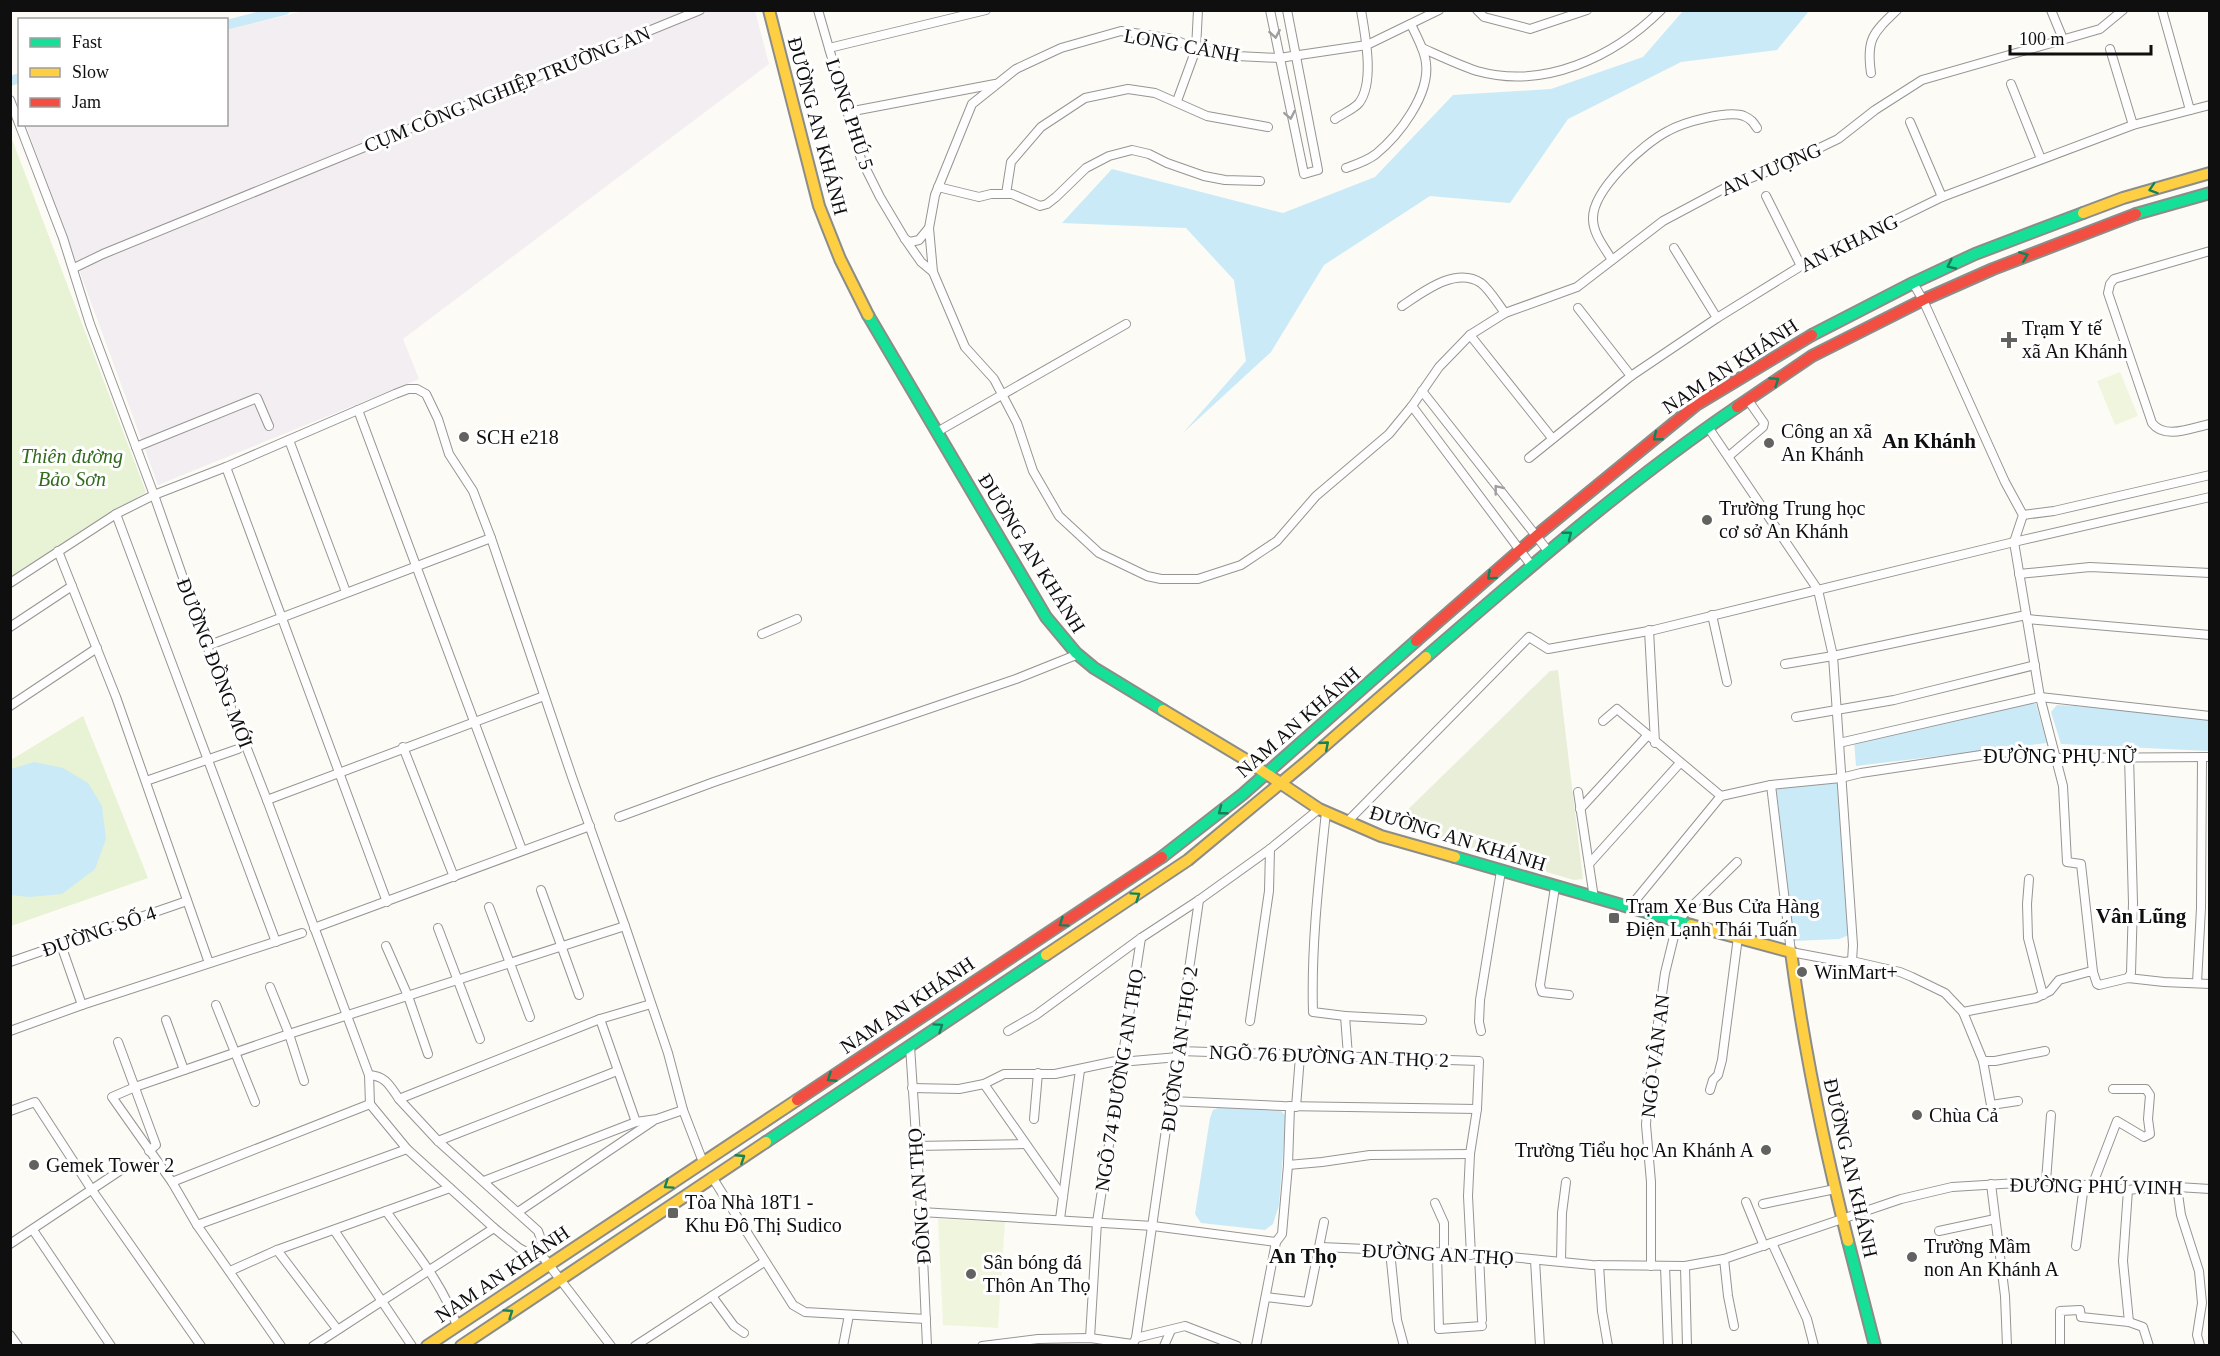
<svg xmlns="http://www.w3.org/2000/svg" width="2220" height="1356" viewBox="0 0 2220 1356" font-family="'Times New Roman',serif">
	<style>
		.industrial { fill: #f3eef1 }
		.green { fill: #e7f3d4 }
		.cemetery { fill: #e9eed8 }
		.pitch { fill: #f0f6de }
		.water { fill: #caeaf7 }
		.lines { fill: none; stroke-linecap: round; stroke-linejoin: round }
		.canal { stroke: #caeaf7; stroke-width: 10 }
		.street-casing { stroke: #969593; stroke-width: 10 }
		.fast-casing { stroke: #8c8c89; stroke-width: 14 }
		.slow-casing { stroke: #8c8c89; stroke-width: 14 }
		.jam-casing { stroke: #8c8c89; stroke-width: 14 }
		.street { stroke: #fffefe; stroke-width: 8 }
		.fast { stroke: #16e098; stroke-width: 10 }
		.slow { stroke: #ffcf43; stroke-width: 10 }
		.jam { stroke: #f24e42; stroke-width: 10 }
		.oneway { stroke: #9f9e9e }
		.oneway2 { stroke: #13825a }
		.poi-dot { fill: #626260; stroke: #fff; stroke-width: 2 }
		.labels { text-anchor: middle; stroke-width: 6; stroke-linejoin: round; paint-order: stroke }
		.street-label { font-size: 20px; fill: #0f0f0f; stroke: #fff }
		.poi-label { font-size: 20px; fill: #0f0f0f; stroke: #fff; text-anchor: start }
		.park-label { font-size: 20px; font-style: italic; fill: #316a1c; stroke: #fff }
		.neighbourhood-label { font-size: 21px; font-weight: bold; fill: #0f0f0f; stroke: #fff }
	</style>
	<rect width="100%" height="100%" fill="#fcfbf5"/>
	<path class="industrial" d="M304 11H755L769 64 403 339 419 379 158 485 26 125 226 124 227 30Z"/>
	<g class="green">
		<path d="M10 134 146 492 11 580H10Z"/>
		<path d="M83 716 148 878 11 926V760Z"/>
	</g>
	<path class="cemetery" d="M1558 670 1583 879 1574 880 1482 853 1480 850 1392 825 1550 671Z"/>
	<g class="pitch">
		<path d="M2120 372 2138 416 2115 425 2097 381Z"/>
		<path d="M938 1219 1005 1222 998 1328 943 1325Z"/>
	</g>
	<g class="water">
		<path d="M1683 11H1809L1777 50 1681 62 1568 119 1510 203 1430 196 1324 265 1271 352 1183 433 1246 361 1234 280 1186 228 1062 223 1112 169 1283 213 1375 177 1453 95 1551 89 1643 57Z"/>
		<path d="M2026 703 2036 704 2047 743 1856 766 1854 740Z"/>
		<path d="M2057 705 2193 713 2209 717V751L2061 744 2051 712Z"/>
		<path d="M34 762 63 768 88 783 102 806 106 839 95 869 62 894 29 897 11 895V769Z"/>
		<path d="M1834 778 1841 786 1849 935 1839 939 1794 941 1776 786Z"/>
		<path d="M1221 1107 1281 1111 1286 1116 1279 1205 1273 1224 1265 1230 1201 1223 1195 1214 1210 1118 1213 1110Z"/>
	</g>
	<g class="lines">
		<g class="canal">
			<path d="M226 25 285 10"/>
			<path d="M10 81 20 78"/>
		</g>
		<defs>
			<g id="street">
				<path d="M818 10 861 159 880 197 905 239 921 262 933 272"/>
				<path d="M1270 10 1304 174 1318 170 1287 10"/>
				<path d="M1439 10 1367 45 1279 58 1237 56 1196 49 1173 39 1121 31 1061 48 1016 69 972 104 935 195 929 228 933 272 965 347 994 379 1017 423 1033 471 1059 516 1099 553 1147 576 1161 579H1198L1241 565 1277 541 1316 496 1389 434 1412 406 1439 367 1470 335 1505 313 1577 287 1663 221 1725 188 1784 165 1838 139 1875 110 1922 80 2100 29 2123 10"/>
				<path d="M1477 10 1484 17 1530 29 1587 10"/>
				<path d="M2051 10 2063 39"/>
				<path d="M2162 10 2190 110"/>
				<path d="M829 48 986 10"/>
				<path d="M1422 48C1440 56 1459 65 1477 71 1544 90 1614 57 1661 10"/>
				<path d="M2110 49 2133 125"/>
				<path d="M1871 73C1866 39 1873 33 1897 10"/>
				<path d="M2011 84 2041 159"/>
				<path d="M10 100 63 238 90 324 154 495 207 646 267 800 369 1075 370 1104 407 1149 494 1228 519 1248 532 1255 543 1257 611 1346"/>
				<path d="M1177 101 1196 49 1198 10"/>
				<path d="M848 112 995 84"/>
				<path d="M1335 119C1342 114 1354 109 1359 103 1375 82 1365 35 1361 10"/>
				<path d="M1910 122 1942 197"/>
				<path d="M1346 168C1357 164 1367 161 1376 154 1399 135 1430 95 1426 63 1425 50 1416 36 1411 24"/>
				<path d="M938 187 979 197 991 194H1012L1040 206 1047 204 1056 197 1086 168 1109 156 1132 150 1149 154 1167 163 1204 176 1225 180 1260 181"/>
				<path d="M1006 194 1011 162 1041 127 1085 98 1128 89 1155 93 1207 116 1268 127"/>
				<path d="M1766 196 1801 266"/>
				<path d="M905 239 910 242 919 240 928 229"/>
				<path d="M1674 248 1717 318"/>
				<path d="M2210 251 2114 279 2110 284 2108 293 2152 423C2165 440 2191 428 2210 424"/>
				<path d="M1612 260C1605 248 1593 234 1593 219 1592 190 1644 143 1668 131 1684 122 1728 110 1744 116 1751 119 1753 122 1757 128"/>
				<path d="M74 268 103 254 700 10"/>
				<path d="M1913 283 1923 300 2005 482 2023 515 2014 542 2040 697 2063 786 2067 862 2081 864 2093 972"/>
				<path d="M1402 306C1423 292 1456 266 1481 283 1490 290 1498 304 1505 313"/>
				<path d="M1578 308 1631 376"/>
				<path d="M1470 335 1552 438"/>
				<path d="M1422 391 1548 551"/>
				<path d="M1412 406 1531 565"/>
				<path d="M358 410 522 850"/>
				<path d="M1708 427 1818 590 1833 656 1853 945 1852 961"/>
				<path d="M937 432 1126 324"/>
				<path d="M289 440 346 592"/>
				<path d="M136 447 257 398 269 426"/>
				<path d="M1729 456 1763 427 1764 423 1748 400"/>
				<path d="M1529 458 1631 376 1717 318 1801 266 1942 197 2133 125 2210 105"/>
				<path d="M226 467 387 902"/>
				<path d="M116 514 276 942"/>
				<path d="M2023 515 2054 511 2210 475"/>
				<path d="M58 551 116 697 209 963"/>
				<path d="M2019 574 2090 567 2210 573"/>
				<path d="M10 583 116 514 154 495 226 467 395 394 408 389H417L426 394 438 419 449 454 473 491 491 538 572 777 625 926 668 1053 683 1110 703 1162"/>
				<path d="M1712 615 1727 682"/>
				<path d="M2027 619 2210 635"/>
				<path d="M10 627 72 586"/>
				<path d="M1649 630 1655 743"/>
				<path d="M762 634 797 619"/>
				<path d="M207 646 491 538"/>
				<path d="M1785 664 1833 656 2026 615"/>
				<path d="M10 706 97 648"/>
				<path d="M1796 717 1894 700 2035 665"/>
				<path d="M1603 721 1617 709 1721 796"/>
				<path d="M1839 743 2040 697 2210 716"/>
				<path d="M403 747 454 877"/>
				<path d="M146 781 238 749"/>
				<path d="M1771 785 1791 952 1844 962 1852 961 1900 972 1912 977 1945 993 1963 1012 1983 1061 1991 1105 2018 1101"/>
				<path d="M1578 792 1594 898"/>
				<path d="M267 800 544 696"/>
				<path d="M1580 809 1647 736"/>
				<path d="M1326 812C1319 878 1311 945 1313 1012L1345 1016 1348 1056"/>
				<path d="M619 817 714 782 1016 679 1076 655"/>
				<path d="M1348 821 1529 637 1548 649 1654 630 2014 542 2210 497"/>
				<path d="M1589 864 1680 763"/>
				<path d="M2029 879 2027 904 2028 938 2043 995"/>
				<path d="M1555 887 1540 985 1542 992 1569 995"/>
				<path d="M541 890 579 995"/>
				<path d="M489 907 530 1017"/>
				<path d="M1629 908 1721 796 1771 785 1841 778 1861 773 2001 752 2057 758 2210 757"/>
				<path d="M314 928 590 826"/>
				<path d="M438 928 480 1039"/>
				<path d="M61 945 82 1005"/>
				<path d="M386 946 408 996 428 1054"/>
				<path d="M10 962 187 901"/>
				<path d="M2128 978 2131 973 2133 903 2129 756"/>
				<path d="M2197 983 2201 908 2202 757"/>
				<path d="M270 987 289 1034 304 1081"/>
				<path d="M216 1005 255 1102"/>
				<path d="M1963 1012 2036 998 2050 991 2059 980 2088 972H2093L2097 984 2099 985 2128 978 2164 982 2210 984"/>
				<path d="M1345 1016 1422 1020"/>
				<path d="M600 1019 636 1122"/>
				<path d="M166 1020 184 1070"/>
				<path d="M1250 1021 1269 891 1270 849"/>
				<path d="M10 1031 82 1005 302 933"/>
				<path d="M1008 1031 1036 1015 1141 938 1199 900 1270 849 1319 809"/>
				<path d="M1481 1031 1479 1022 1480 1000 1501 871"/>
				<path d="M118 1042 156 1145 149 1151"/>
				<path d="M910 1046 921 1212 927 1346"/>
				<path d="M1179 1051 1479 1061 1477 1109 1470 1154 1468 1196 1471 1255"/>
				<path d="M1983 1061H1995L2045 1051"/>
				<path d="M369 1075C386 1076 390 1086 399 1099L600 1019 651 1004"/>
				<path d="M984 1084 1063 1197"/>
				<path d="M912 1088 959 1089 984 1084 1004 1074H1055L1121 1060 1132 1061 1178 1057"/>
				<path d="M1710 1090 1713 1080 1718 1075 1722 1060 1738 937"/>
				<path d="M399 1099 438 1141 538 1231 543 1245V1257"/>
				<path d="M1171 1101 1283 1106 1477 1109"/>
				<path d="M1296 1107 1300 1056"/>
				<path d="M10 1111 35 1102 92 1190 201 1346"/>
				<path d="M1034 1119 1038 1073"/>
				<path d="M438 1141 617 1071"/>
				<path d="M915 1146 1025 1144"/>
				<path d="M1288 1165 1322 1162 1370 1155 1470 1154"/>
				<path d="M712 1177 793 1305 805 1312 926 1319"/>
				<path d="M484 1181 636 1122 657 1119 683 1110"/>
				<path d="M2046 1181 2051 1115"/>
				<path d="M172 1182 370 1104"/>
				<path d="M1991 1184 2005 1296 2007 1346"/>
				<path d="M2092 1186 2117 1121 2144 1137 2150 1134 2148 1119 2150 1095 2146 1089H2113"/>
				<path d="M2177 1187 2181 1215 2199 1271 2202 1303 2197 1335 2200 1346"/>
				<path d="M2128 1190 2123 1261 2129 1322"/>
				<path d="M1746 1202 1764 1246"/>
				<path d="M1435 1203 1444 1223V1253"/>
				<path d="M1763 1204 1835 1189"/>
				<path d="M386 1211C412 1248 443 1283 457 1326"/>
				<path d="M518 1212 653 1121"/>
				<path d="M921 1212 1153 1226 1276 1242"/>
				<path d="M1060 1219 1080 1070"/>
				<path d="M197 1225 407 1149"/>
				<path d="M33 1230 111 1346"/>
				<path d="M334 1230 412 1346"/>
				<path d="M1939 1231 1995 1219"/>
				<path d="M1772 1243 1807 1319 1814 1346"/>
				<path d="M10 1244 124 1168"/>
				<path d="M2076 1246 2084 1185"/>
				<path d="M1321 1247 1479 1254 1592 1265 1685 1266 1724 1259 1901 1199 1952 1187 2051 1181 2128 1190 2161 1186 2210 1189"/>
				<path d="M277 1250 337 1329"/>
				<path d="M1390 1251 1397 1320 1404 1346"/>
				<path d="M1437 1253 1439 1329 1482 1326"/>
				<path d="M1479 1254 1482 1320"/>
				<path d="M1724 1259 1728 1296 1734 1326"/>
				<path d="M1535 1260 1540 1346"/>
				<path d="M1561 1261 1562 1213 1566 1182"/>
				<path d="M1599 1265 1602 1311 1608 1346"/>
				<path d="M1651 1266V1182L1646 1125 1648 1094 1665 973 1678 920 1737 862"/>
				<path d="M1665 1266 1668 1346"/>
				<path d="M1685 1266 1687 1346"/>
				<path d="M230 1271 277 1250 450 1188"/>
				<path d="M712 1296 734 1326 744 1333"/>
				<path d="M1266 1297 1308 1302 1324 1222"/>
				<path d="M10 1335 18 1346"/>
				<path d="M1090 1338 1097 1222 1141 938"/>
				<path d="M1136 1338 1185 1326 1237 1346"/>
				<path d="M281 1346 197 1225 172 1182 112 1097 135 1087 289 1034 625 926"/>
				<path d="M313 1346 494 1228"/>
				<path d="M635 1346 764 1262"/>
				<path d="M843 1346 849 1315"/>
				<path d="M982 1346 1038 1339 1090 1338 1132 1344"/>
				<path d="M1132 1346 1136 1338 1199 900"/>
				<path d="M1164 1346 1171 1330"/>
				<path d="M1256 1346 1276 1242 1282 1234 1288 1165 1290 1106"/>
				<path d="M2060 1346V1311L2080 1310 2081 1317 2129 1322 2143 1327 2149 1346"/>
			</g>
			<g id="fast">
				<path d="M2136 214 2210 193"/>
				<path d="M868 315 1046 617 1076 653 1094 668 1163 710"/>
				<path d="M1812 335 1913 283 1975 254 2083 213"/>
				<path d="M1426 657C1526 570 1627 482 1737 407"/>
				<path d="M1162 857 1243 794 1416 641"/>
				<path d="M1455 857 1691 925"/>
				<path d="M766 1142 1046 955"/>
				<path d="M1848 1241 1875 1346"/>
			</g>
			<g id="slow">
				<path d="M769 10 819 206 840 259 868 315"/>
				<path d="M2083 213 2123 198 2210 173"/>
				<path d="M1163 710 1243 758 1319 809 1381 836 1455 857"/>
				<path d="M1691 925 1791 952C1804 1049 1824 1146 1848 1241"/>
				<path d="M1046 955 1188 860 1306 762 1426 657"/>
				<path d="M427 1346 797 1100"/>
				<path d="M461 1346 766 1142"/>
			</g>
			<g id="jam">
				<path d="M1737 407 1812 356 1923 300 1993 269 2136 214"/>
				<path d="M1416 641 1542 531 1696 405 1812 335"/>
				<path d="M797 1100 1162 857"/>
			</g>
		</defs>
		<use href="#street" class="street-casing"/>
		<use href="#fast" class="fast-casing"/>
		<use href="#slow" class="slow-casing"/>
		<use href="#jam" class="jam-casing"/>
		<use href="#street" class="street"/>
		<use href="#fast" class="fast"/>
		<use href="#slow" class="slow"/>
		<use href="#jam" class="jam"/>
	</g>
	<defs><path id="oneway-chevron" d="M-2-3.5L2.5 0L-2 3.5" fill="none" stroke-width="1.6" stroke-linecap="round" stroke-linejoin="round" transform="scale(1.5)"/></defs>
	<g class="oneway">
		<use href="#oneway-chevron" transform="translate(1275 34) rotate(80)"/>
		<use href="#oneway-chevron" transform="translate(1290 115) rotate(79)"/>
		<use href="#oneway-chevron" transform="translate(1498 489) rotate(-128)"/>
	</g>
	<g class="oneway2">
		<use href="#oneway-chevron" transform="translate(2153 189) rotate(162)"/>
		<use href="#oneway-chevron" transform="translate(2024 256) rotate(-22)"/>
		<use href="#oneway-chevron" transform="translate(1951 265) rotate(155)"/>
		<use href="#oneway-chevron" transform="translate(1775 381) rotate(-34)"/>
		<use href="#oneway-chevron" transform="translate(1657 437) rotate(141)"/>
		<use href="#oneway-chevron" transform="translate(1568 535) rotate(-38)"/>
		<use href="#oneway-chevron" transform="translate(1491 576) rotate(138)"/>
		<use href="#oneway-chevron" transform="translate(1325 745) rotate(-41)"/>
		<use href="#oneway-chevron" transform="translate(1222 811) rotate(142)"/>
		<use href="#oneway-chevron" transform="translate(1136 896) rotate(-34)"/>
		<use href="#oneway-chevron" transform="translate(1063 923) rotate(146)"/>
		<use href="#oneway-chevron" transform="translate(939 1027) rotate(-34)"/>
		<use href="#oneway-chevron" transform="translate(831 1078) rotate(147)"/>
		<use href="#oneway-chevron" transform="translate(741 1158) rotate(-33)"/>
		<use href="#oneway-chevron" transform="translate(668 1185) rotate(146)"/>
		<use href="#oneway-chevron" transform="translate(509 1313) rotate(-34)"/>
	</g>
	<g class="poi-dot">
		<path d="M2006 331h6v6h6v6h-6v6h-6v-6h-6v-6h6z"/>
		<circle cx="464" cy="437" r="6"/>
		<circle cx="1769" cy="443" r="6"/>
		<circle cx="1707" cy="520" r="6"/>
		<rect x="1608" y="912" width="12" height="12" rx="3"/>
		<circle cx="1802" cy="972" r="6"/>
		<circle cx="1917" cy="1115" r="6"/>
		<circle cx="1766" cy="1150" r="6"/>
		<circle cx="34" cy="1165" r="6"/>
		<rect x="667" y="1207" width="12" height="12" rx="3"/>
		<circle cx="1912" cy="1257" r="6"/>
		<circle cx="971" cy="1274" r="6"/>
	</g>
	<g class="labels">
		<g class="street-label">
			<text transform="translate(1182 45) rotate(10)" y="7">LONG CẢNH</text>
			<text transform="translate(507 89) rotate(-22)" y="7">CỤM CÔNG NGHIỆP TRƯỜNG AN</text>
			<text transform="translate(850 114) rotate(72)" y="7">LONG PHÚ 5</text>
			<text transform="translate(818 126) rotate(75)" y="7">ĐƯỜNG AN KHÁNH</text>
			<text transform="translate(1771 169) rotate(-23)" y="7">AN VƯỢNG</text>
			<text transform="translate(1849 243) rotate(-26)" y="7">AN KHANG</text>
			<text transform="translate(1730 366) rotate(-33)" y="7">NAM AN KHÁNH</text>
			<text transform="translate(1032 553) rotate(58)" y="7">ĐƯỜNG AN KHÁNH</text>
			<text transform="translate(215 663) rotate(69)" y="7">ĐƯỜNG ĐỒNG MỚI</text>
			<text transform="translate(1298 722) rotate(-41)" y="7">NAM AN KHÁNH</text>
			<text x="2060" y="763">ĐƯỜNG PHỤ NỮ</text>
			<text transform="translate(1458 838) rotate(17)" y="7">ĐƯỜNG AN KHÁNH</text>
			<text transform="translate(99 931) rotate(-19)" y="7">ĐƯỜNG SỐ 4</text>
			<text transform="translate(907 1005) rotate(-34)" y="7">NAM AN KHÁNH</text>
			<text transform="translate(1179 1049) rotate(-82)" y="7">ĐƯỜNG AN THỌ 2</text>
			<text transform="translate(1329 1056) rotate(2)" y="7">NGÕ 76 ĐƯỜNG AN THỌ 2</text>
			<text transform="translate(1655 1056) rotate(-83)" y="7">NGÕ VÂN AN</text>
			<text transform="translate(1119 1080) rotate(-81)" y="7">NGÕ 74 ĐƯỜNG AN THỌ</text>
			<text transform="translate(1851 1168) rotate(77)" y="7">ĐƯỜNG AN KHÁNH</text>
			<text transform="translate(2096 1186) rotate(1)" y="7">ĐƯỜNG PHÚ VINH</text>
			<text transform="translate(919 1196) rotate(-94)" y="7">ĐÔNG AN THỌ</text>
			<text transform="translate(1438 1254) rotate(3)" y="7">ĐƯỜNG AN THỌ</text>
			<text transform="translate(502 1274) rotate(-34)" y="7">NAM AN KHÁNH</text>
		</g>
		<g class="poi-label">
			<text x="2022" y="335">Trạm Y tế<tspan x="2022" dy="23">xã An Khánh</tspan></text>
			<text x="1781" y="438">Công an xã<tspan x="1781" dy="23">An Khánh</tspan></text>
			<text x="476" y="444">SCH e218</text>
			<text x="1719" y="515">Trường Trung học<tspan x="1719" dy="23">cơ sở An Khánh</tspan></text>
			<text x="1626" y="913">Trạm Xe Bus Cửa Hàng<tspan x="1626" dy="23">Điện Lạnh Thái Tuấn</tspan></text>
			<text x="1814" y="979">WinMart+</text>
			<text x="1929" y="1122">Chùa Cả</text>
			<text x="1754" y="1157" text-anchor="end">Trường Tiểu học An Khánh A</text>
			<text x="46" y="1172">Gemek Tower 2</text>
			<text x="685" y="1209">Tòa Nhà 18T1 -<tspan x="685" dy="23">Khu Đô Thị Sudico</tspan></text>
			<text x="1924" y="1253">Trường Mầm<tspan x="1924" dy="23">non An Khánh A</tspan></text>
			<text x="983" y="1269">Sân bóng đá<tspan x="983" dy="23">Thôn An Thọ</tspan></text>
		</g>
		<g class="park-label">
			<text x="72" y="463">Thiên đường<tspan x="72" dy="23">Bảo Sơn</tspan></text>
		</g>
		<g class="neighbourhood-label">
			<text x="1929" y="448">An Khánh</text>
			<text x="2141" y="923">Vân Lũng</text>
			<text x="1303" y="1263">An Thọ</text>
		</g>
	</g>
	<rect width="2220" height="1356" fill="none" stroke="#0f0f0f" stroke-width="24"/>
	<rect x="18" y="18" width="210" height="108" fill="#ffffff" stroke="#9f9f9f" stroke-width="1.5"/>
	<rect x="30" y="38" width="30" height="9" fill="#16e098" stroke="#9f9f9f" stroke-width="1.5"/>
	<text x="72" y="48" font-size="18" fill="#0f0f0f">Fast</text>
	<rect x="30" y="68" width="30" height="9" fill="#ffcf43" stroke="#9f9f9f" stroke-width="1.5"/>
	<text x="72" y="78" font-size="18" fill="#0f0f0f">Slow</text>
	<rect x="30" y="98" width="30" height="9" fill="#f24e42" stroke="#9f9f9f" stroke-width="1.5"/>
	<text x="72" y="108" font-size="18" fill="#0f0f0f">Jam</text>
	<path d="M2010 45v9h141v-9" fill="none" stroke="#0f0f0f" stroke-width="3"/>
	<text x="2019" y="45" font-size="18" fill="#0f0f0f" stroke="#ffffff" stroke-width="4.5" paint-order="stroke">100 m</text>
</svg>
